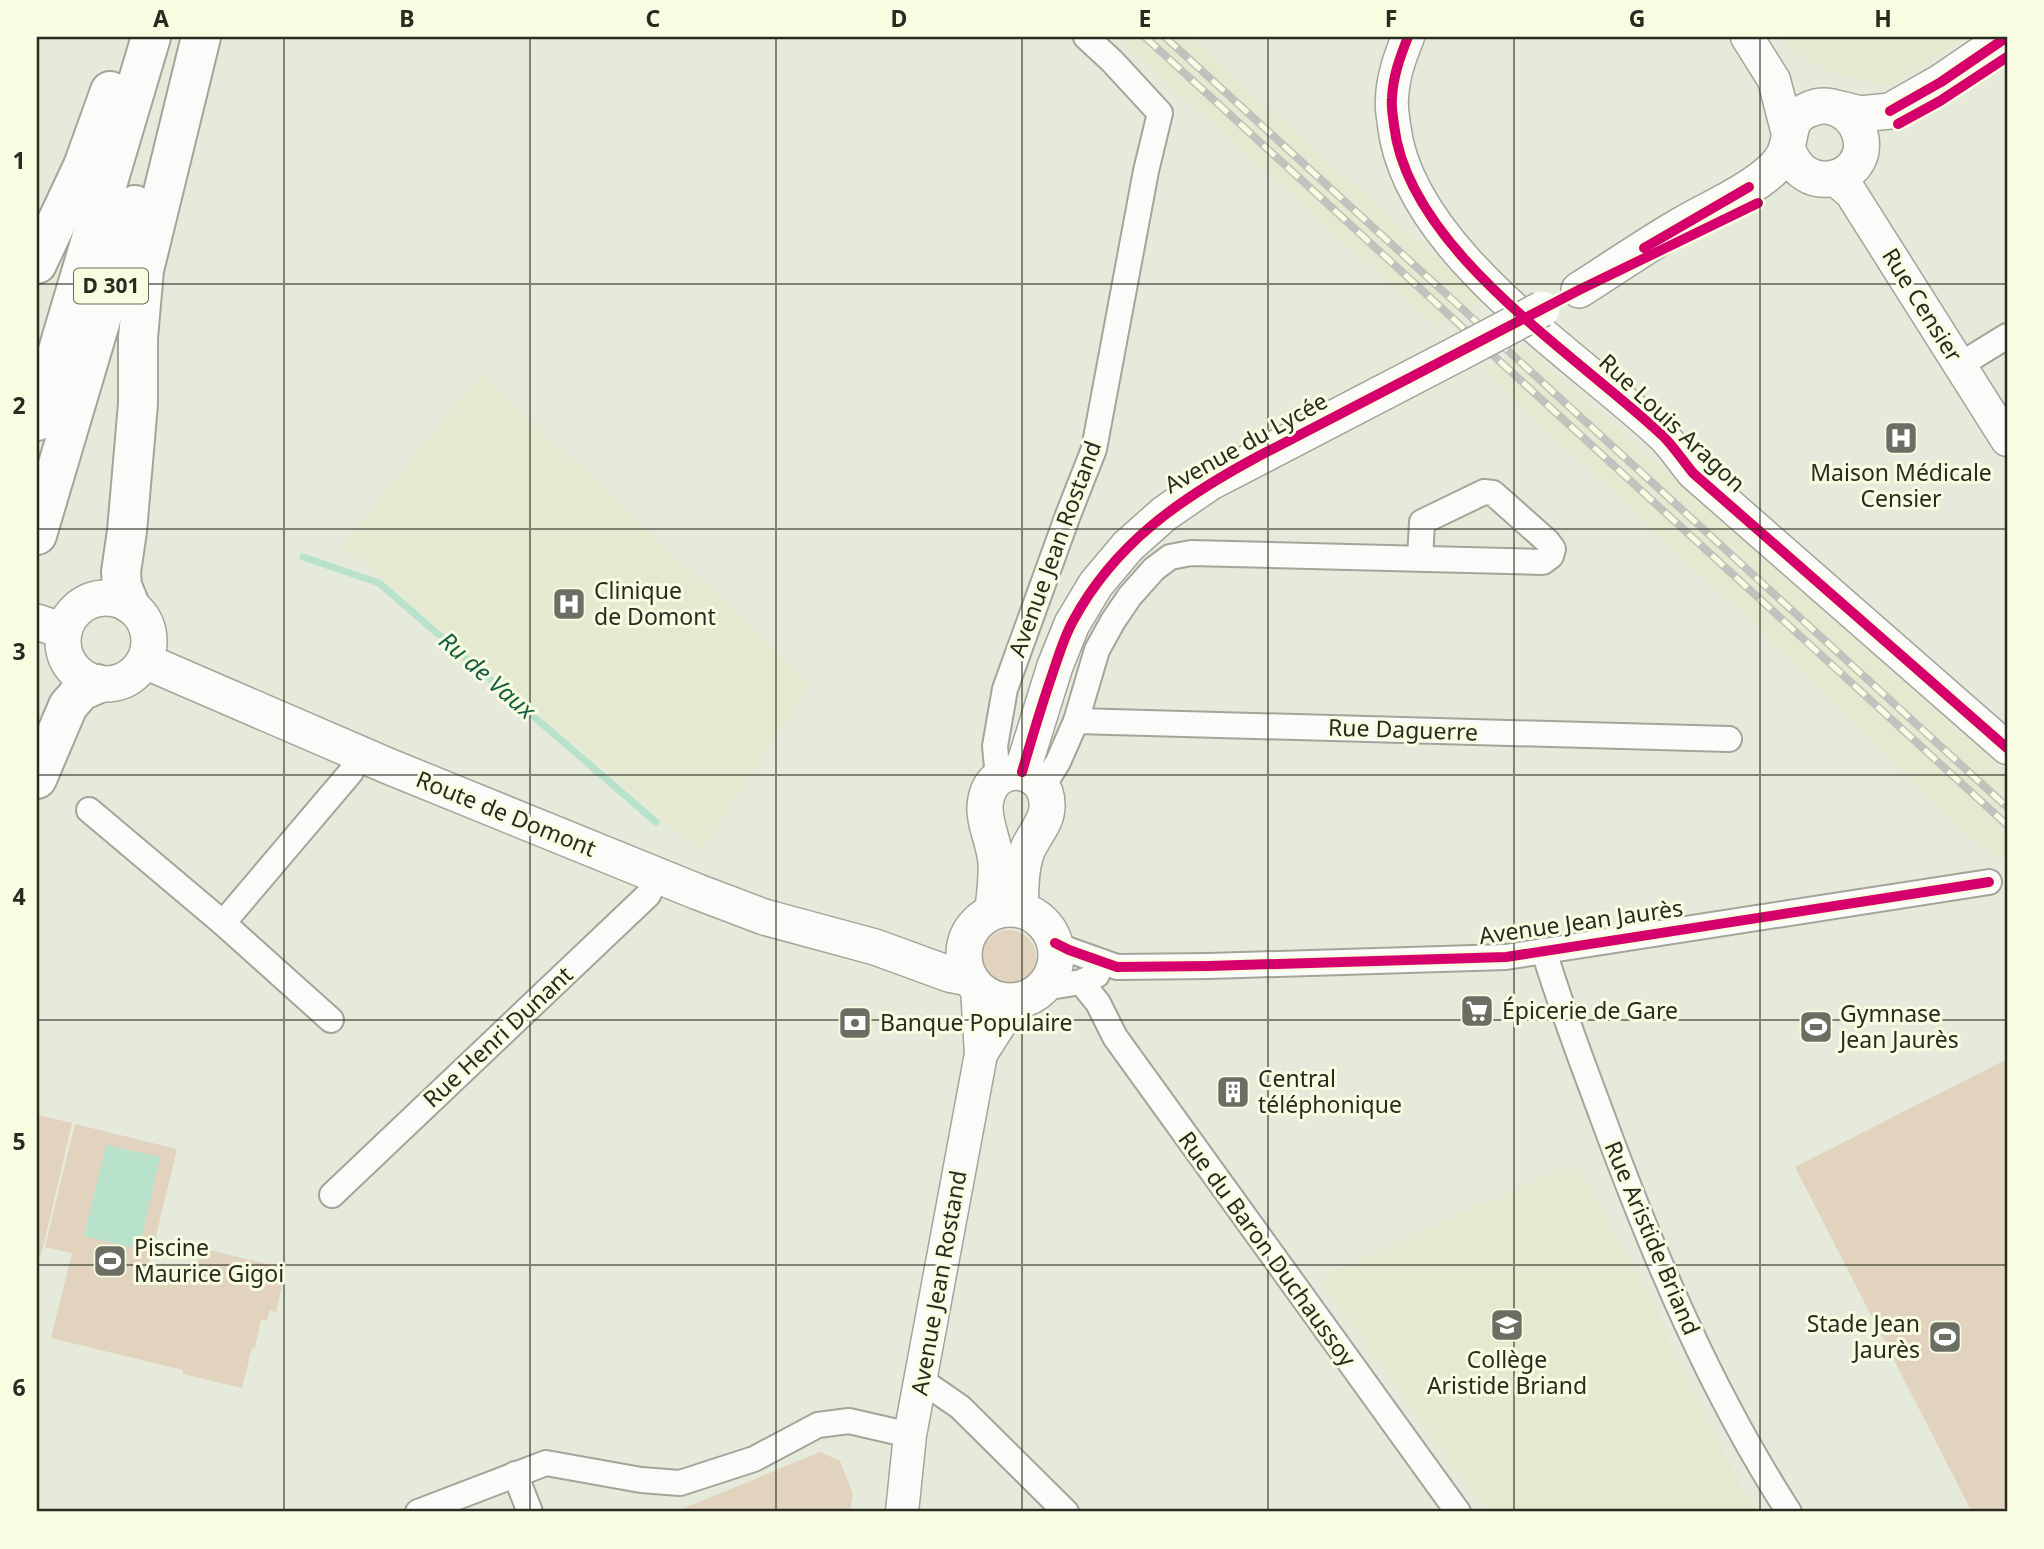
<svg xmlns="http://www.w3.org/2000/svg" width="2044" height="1549" viewBox="0 0 2044 1549" font-family="'Noto Sans',sans-serif">
	<style>
		.built { fill: #e4e9cf }
		.green { fill: #e1d3bd }
		.water { fill: #b8e2cb }
		.lines { fill: none; stroke-linecap: round; stroke-linejoin: round }
		.stream { stroke: #b8e2cb; stroke-width: 7 }
		.minor-casing { stroke: #a2a599; stroke-width: 28 }
		.tertiary-casing { stroke: #a2a599; stroke-width: 35 }
		.secondary-casing { stroke: #a2a599; stroke-width: 38 }
		.trunk-casing { stroke: #a2a599; stroke-width: 42 }
		.minor { stroke: #fbfcf9; stroke-width: 24 }
		.tertiary { stroke: #fbfcf9; stroke-width: 32 }
		.secondary { stroke: #fbfcf9; stroke-width: 35 }
		.trunk { stroke: #fbfcf9; stroke-width: 38 }
		.rail-casing { stroke: #c1c1bd; stroke-width: 8 }
		.rail { stroke: #f8fde1; stroke-width: 5; stroke-dasharray: 16; stroke-linecap: butt }
		.secondary-bridge-casing { stroke: #a2a599; stroke-width: 38; stroke-linecap: butt }
		.secondary-bridge { stroke: #fbfcf9; stroke-width: 35 }
		.cycleway-casing { stroke: #f8fde1; stroke-width: 15 }
		.cycleway { stroke: #d6006c; stroke-width: 10 }
		.grid { fill: none; stroke: #292b21; stroke-width: 2; stroke-opacity: 0.55 }
		.labels { text-anchor: middle; stroke-width: 6; stroke-linejoin: round; paint-order: stroke }
		.shield { fill: #f8fde1; stroke: #676a5b; stroke-width: 2 }
		.shield-label { font-size: 21px; font-weight: bold; fill: #292b21 }
		.street-label { font-size: 23px; fill: #292b21; stroke: #f8fde1 }
		.poi-label { font-size: 23px; fill: #292b21; stroke: #f8fde1; text-anchor: start }
		.water-label { font-size: 24px; font-style: italic; fill: #155d45; stroke: #f8fde1 }
		.neatline { fill: none; stroke: #292b21; stroke-width: 2.5 }
		.grid-label { font-size: 23px; text-anchor: middle; font-weight: bold; fill: #292b21 }
	</style>
	<rect width="100%" height="100%" fill="#e6eada"/>
	<g class="built">
		<path d="M1117 37H1189L1252 95 1484 299 1436 326Z"/>
		<path d="M1781 37H1969L1885 87 1822 69 1789 48Z"/>
		<path d="M1525 347 2007 774V859L1971 840 1734 606 1483 370Z"/>
		<path d="M484 377 801 674 807 688 701 852 342 545 467 392Z"/>
		<path d="M1575 1162 1657 1310 1667 1340 1743 1491 1759 1512H1486L1319 1278Z"/>
	</g>
	<g class="green">
		<circle cx="1009" cy="957" r="27"/>
		<path d="M2007 1059V1506L1995 1512H1972L1795 1167Z"/>
		<path d="M37 1115 72 1123 41 1256 37 1255Z"/>
		<path d="M75 1124 177 1149 148 1269 193 1281 201 1248 286 1269 276 1312 270 1310 267 1320H261L255 1348H252L242 1388 183 1374V1370L51 1338 72 1253 45 1247Z"/>
		<path d="M820 1452 840 1461 853 1494 850 1512H675Z"/>
	</g>
	<path class="water" d="M106 1145 160 1157 139 1249 84 1236Z"/>
	<g class="lines">
		<path class="stream" d="M303 557 379 583 656 822"/>
		<defs>
			<g id="minor">
				<path d="M1960 365 2007 336"/>
				<path d="M1076 721 1729 739"/>
				<path d="M998 778 995 746 1005 689 1068 515 1094 449 1146 171 1160 113 1112 61 1086 37"/>
				<path d="M1043 786 1058 762 1076 721 1097 650 1113 621 1130 596 1154 569 1170 557 1191 553 1543 562 1551 556 1553 549 1547 541 1493 493 1484 492 1422 522 1420 559"/>
				<path d="M89 810 223 923 331 1020"/>
				<path d="M223 923 351 772 360 754"/>
				<path d="M1055 943 1069 950 1117 967 1209 966 1506 957 1989 882"/>
				<path d="M1544 951C1561 1008 1583 1064 1604 1121 1654 1256 1710 1390 1789 1512"/>
				<path d="M1081 982 1098 1003 1115 1037 1458 1512"/>
				<path d="M1044 988 1081 982 1097 975"/>
				<path d="M332 1195 648 895 658 876"/>
				<path d="M921 1380 960 1407 1066 1512"/>
				<path d="M515 1474 530 1512"/>
				<path d="M418 1512 546 1463 641 1480 680 1483 754 1459 818 1425 849 1421 910 1435"/>
			</g>
			<g id="tertiary">
				<path d="M1408 37C1400 57 1393 76 1392 98 1391 107 1393 116 1394 125 1408 250 1577 355 1663 436 1674 447 1683 461 1693 473L2007 748"/>
				<path d="M1747 37 1774 80 1788 134"/>
				<path d="M1829 180 1838 182 1851 193 2007 440"/>
				<path d="M981 1054 1004 1018 1010 1002"/>
				<path d="M902 1512 910 1435 981 1054 977 988"/>
			</g>
			<g id="secondary">
				<path d="M1841 109 1860 114 1890 111 1941 82 2007 37"/>
				<path d="M1579 290C1612 269 1644 247 1678 227 1706 210 1739 197 1765 176 1774 169 1784 158 1787 147 1792 129 1789 117 1810 109 1834 99 1857 116 1861 139 1868 181 1801 200 1787 146"/>
				<circle cx="106" cy="641" r="43"/>
				<path d="M37 622 64 631"/>
				<path d="M145 661 388 766 698 892 764 917 875 947 949 974 969 978"/>
				<path d="M1022 772 1055 666 1072 624 1096 584 1128 546 1164 514 1209 483 1459 353"/>
				<circle cx="1010" cy="955" r="46"/>
				<path d="M993 911C994 896 997 879 996 863 995 842 981 819 986 799 994 759 1049 766 1047 807 1047 822 1033 836 1027 851 1020 869 1021 890 1020 909"/>
			</g>
			<g id="trunk">
				<path d="M37 264 83 166 110 91"/>
				<path d="M37 421 151 37"/>
				<path d="M37 535 135 205"/>
				<path d="M129 603 122 586 121 572 127 531 138 404V338L144 270 201 37"/>
				<path d="M37 779 68 706 81 691 97 684"/>
			</g>
		</defs>
		<use href="#minor" class="minor-casing"/>
		<use href="#tertiary" class="tertiary-casing"/>
		<use href="#secondary" class="secondary-casing"/>
		<use href="#trunk" class="trunk-casing"/>
		<use href="#minor" class="minor"/>
		<use href="#tertiary" class="tertiary"/>
		<use href="#secondary" class="secondary"/>
		<use href="#trunk" class="trunk"/>
		<defs>
			<g id="rail">
				<path d="M1145 37 2007 825"/>
				<path d="M1165 37 2007 807"/>
			</g>
		</defs>
		<use href="#rail" class="rail-casing"/>
		<use href="#rail" class="rail"/>
		<defs>
			<path id="secondary-bridge" d="M1459 353 1542 309"/>
		</defs>
		<use href="#secondary-bridge" class="secondary-bridge-casing"/>
		<use href="#secondary-bridge" class="secondary-bridge"/>
		<defs>
			<g id="cycleway">
				<path d="M1408 37C1400 57 1393 76 1392 98 1391 107 1393 116 1394 125 1408 250 1577 355 1663 436 1674 447 1683 461 1693 473L2007 748"/>
				<path d="M1890 111 1941 82 2007 37"/>
				<path d="M1898 124 1940 101 2007 57"/>
				<path d="M1644 248 1749 187"/>
				<path d="M1022 772C1031 741 1040 711 1050 681 1057 661 1063 639 1073 621 1115 543 1181 498 1257 457L1579 290 1758 203"/>
				<path d="M1055 943 1069 950 1117 967 1209 966 1506 957 1989 882"/>
			</g>
		</defs>
		<use href="#cycleway" class="cycleway-casing"/>
		<use href="#cycleway" class="cycleway"/>
	</g>
	<path class="grid" d="M284 37V1512M530 37V1512M776 37V1512M1022 37V1512M1268 37V1512M1514 37V1512M1760 37V1512M37 284H2007M37 529H2007M37 775H2007M37 1020H2007M37 1265H2007"/>
	<defs>
		<symbol id="hospital-square" viewBox="-11 -11 22 22"><rect x="-9" y="-9" width="18" height="18" rx="4" fill="#6b6e62" stroke="#f8fde1"/><path d="M-5-5h3v3.5h4V-5h3V5h-3V1.5h-4V5h-3Z" fill="#fff"/></symbol>
		<symbol id="supermarket-square" viewBox="-11 -11 22 22"><rect x="-9" y="-9" width="18" height="18" rx="4" fill="#6b6e62" stroke="#f8fde1"/><path d="M-6-5.5h2.5l.6 2H6L4.5 2H-2.5L-4.4-4H-6ZM-1.5 3.2a1.3 1.3 0 1 0 .1 0ZM3 3.2a1.3 1.3 0 1 0 .1 0Z" fill="#fff"/></symbol>
		<symbol id="bank-square" viewBox="-11 -11 22 22"><rect x="-9" y="-9" width="18" height="18" rx="4" fill="#6b6e62" stroke="#f8fde1"/><path d="M-6-4H6V4H-6ZM0-2.3a2.3 2.3 0 1 0 0 4.6a2.3 2.3 0 1 0 0-4.6Z" fill="#fff"/></symbol>
		<symbol id="stadium-square" viewBox="-11 -11 22 22"><rect x="-9" y="-9" width="18" height="18" rx="4" fill="#6b6e62" stroke="#f8fde1"/><path d="M0-5a6.5 5 0 1 0 0 10a6.5 5 0 1 0 0-10ZM-3.5-1.8h7v3.6h-7Z" fill="#fff"/></symbol>
		<symbol id="building-square" viewBox="-11 -11 22 22"><rect x="-9" y="-9" width="18" height="18" rx="4" fill="#6b6e62" stroke="#f8fde1"/><path d="M-4-6H4V6H1V3H-1V6H-4ZM-2.5-4.3h1.7v1.8h-1.7ZM.8-4.3h1.7v1.8H.8ZM-2.5-1h1.7V.8h-1.7ZM.8-1h1.7V.8H.8Z" fill="#fff"/></symbol>
		<symbol id="school-square" viewBox="-11 -11 22 22"><rect x="-9" y="-9" width="18" height="18" rx="4" fill="#6b6e62" stroke="#f8fde1"/><path d="M0-5L7-2L0 1L-7-2ZM-4 1L0 2.5L4 1V4Q0 6-4 4Z" fill="#fff"/></symbol>
	</defs>
	<g fill-rule="evenodd">
		<use href="#hospital-square" x="1882" y="419" width="38" height="38"/>
		<use href="#hospital-square" x="550" y="585" width="38" height="38"/>
		<use href="#supermarket-square" x="1458" y="992" width="38" height="38"/>
		<use href="#bank-square" x="836" y="1004" width="38" height="38"/>
		<use href="#stadium-square" x="1797" y="1008" width="38" height="38"/>
		<use href="#building-square" x="1214" y="1073" width="38" height="38"/>
		<use href="#stadium-square" x="91" y="1242" width="38" height="38"/>
		<use href="#school-square" x="1488" y="1306" width="38" height="38"/>
		<use href="#stadium-square" x="1926" y="1318" width="38" height="38"/>
	</g>
	<g class="labels">
		<rect class="shield" x="74" y="268.5" width="74" height="35" rx="5"/>
		<g class="shield-label">
			<text x="111" y="293">D 301</text>
		</g>
		<g class="street-label">
			<text transform="translate(1922 305) rotate(58)" y="8">Rue Censier</text>
			<text transform="translate(1672 423) rotate(43)" y="8">Rue Louis Aragon</text>
			<text transform="translate(1246 443) rotate(-29)" y="8">Avenue du Lycée</text>
			<text transform="translate(1055 549) rotate(-70)" y="8">Avenue Jean Rostand</text>
			<text transform="translate(1403 730) rotate(2)" y="8">Rue Daguerre</text>
			<text transform="translate(506 814) rotate(22)" y="8">Route de Domont</text>
			<text transform="translate(1581 922) rotate(-8)" y="8">Avenue Jean Jaurès</text>
			<text transform="translate(498 1037) rotate(-43)" y="8">Rue Henri Dunant</text>
			<text transform="translate(1652 1238) rotate(67)" y="8">Rue Aristide Briand</text>
			<text transform="translate(1267 1249) rotate(54)" y="8">Rue du Baron Duchaussoy</text>
			<text transform="translate(939 1283) rotate(-80)" y="8">Avenue Jean Rostand</text>
		</g>
		<g class="poi-label">
			<text x="1901" y="481" text-anchor="middle">Maison Médicale<tspan x="1901" dy="26">Censier</tspan></text>
			<text x="594" y="599">Clinique<tspan x="594" dy="26">de Domont</tspan></text>
			<text x="1502" y="1019">Épicerie de Gare</text>
			<text x="1840" y="1022">Gymnase<tspan x="1840" dy="26">Jean Jaurès</tspan></text>
			<text x="880" y="1031">Banque Populaire</text>
			<text x="1258" y="1087">Central<tspan x="1258" dy="26">téléphonique</tspan></text>
			<text x="134" y="1256">Piscine<tspan x="134" dy="26">Maurice Gigoi</tspan></text>
			<text x="1920" y="1332" text-anchor="end">Stade Jean<tspan x="1920" dy="26">Jaurès</tspan></text>
			<text x="1507" y="1368" text-anchor="middle">Collège<tspan x="1507" dy="26">Aristide Briand</tspan></text>
		</g>
		<g class="water-label">
			<text transform="translate(487 676) rotate(41)" y="8">Ru de Vaux</text>
		</g>
	</g>
	<rect width="2044" height="1549" fill="none" stroke="#f8fde1" stroke-width="77"/>
	<rect x="38" y="38" width="1968" height="1472" class="neatline"/>
	<g class="grid-label">
		<text x="161" y="27">A</text>
		<text x="407" y="27">B</text>
		<text x="653" y="27">C</text>
		<text x="899" y="27">D</text>
		<text x="1145" y="27">E</text>
		<text x="1391" y="27">F</text>
		<text x="1637" y="27">G</text>
		<text x="1883" y="27">H</text>
		<text x="19" y="169">1</text>
		<text x="19" y="414">2</text>
		<text x="19" y="660">3</text>
		<text x="19" y="905">4</text>
		<text x="19" y="1150">5</text>
		<text x="19" y="1396">6</text>
	</g>
</svg>
